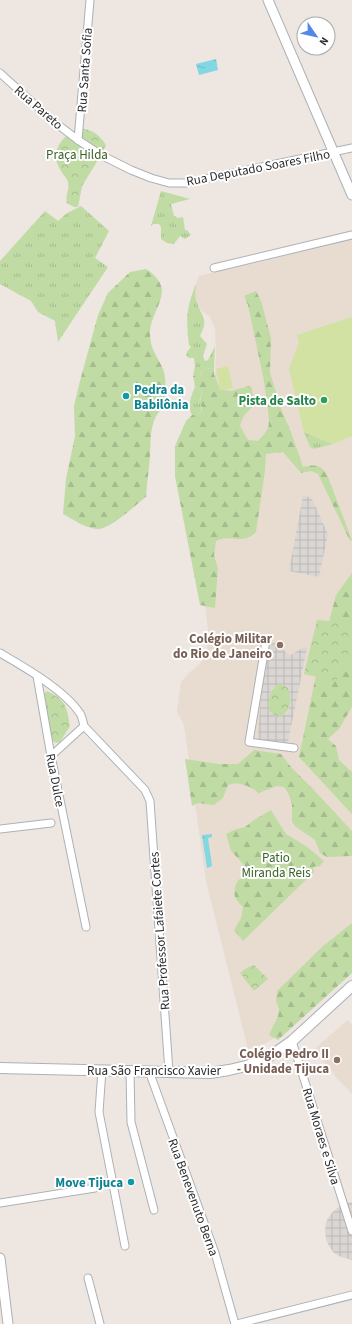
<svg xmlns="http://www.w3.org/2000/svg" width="352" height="1324" viewBox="0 0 352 1324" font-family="'Source Sans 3',sans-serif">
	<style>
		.education { fill: #e8dcd0 }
		.grass { fill: url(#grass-tufts) }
		.forest { fill: url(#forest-firs) }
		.park { fill: url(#park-crowns) }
		.pitch { fill: #d1e2a2 }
		.plaza { fill: url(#plaza-grid); fill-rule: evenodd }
		.water { fill: url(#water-ripples) }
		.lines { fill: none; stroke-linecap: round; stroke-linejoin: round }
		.minor-casing { stroke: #adb1b7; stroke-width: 9 }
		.tertiary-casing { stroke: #adb1b7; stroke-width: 11 }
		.secondary-casing { stroke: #adb1b7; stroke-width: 12 }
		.minor { stroke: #fff; stroke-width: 7 }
		.tertiary { stroke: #fff; stroke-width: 9 }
		.secondary { stroke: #fff; stroke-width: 10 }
		.culture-dot { fill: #0f9aa8; stroke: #fff; stroke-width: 1.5 }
		.leisure-dot { fill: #2e9e5b; stroke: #fff; stroke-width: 1.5 }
		.education-dot { fill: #8d6e63; stroke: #fff; stroke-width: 1.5 }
		.labels { text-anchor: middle; stroke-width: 4; stroke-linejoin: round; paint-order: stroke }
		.street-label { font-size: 13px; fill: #2d2d2d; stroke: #fff }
		.park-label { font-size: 13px; fill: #3b6324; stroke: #fff }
		.culture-label { font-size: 13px; font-weight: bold; fill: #0d838f; stroke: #fff; text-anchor: start }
		.leisure-label { font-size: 13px; font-weight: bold; fill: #27864d; stroke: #fff; text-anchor: end }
		.education-label { font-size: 13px; font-weight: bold; fill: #785e54; stroke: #fff; text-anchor: end }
	</style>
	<defs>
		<pattern id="grass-tufts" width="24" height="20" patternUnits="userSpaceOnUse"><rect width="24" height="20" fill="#c0dca4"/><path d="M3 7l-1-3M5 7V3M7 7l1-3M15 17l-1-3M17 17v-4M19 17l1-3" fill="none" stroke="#a5bd8e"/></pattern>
		<pattern id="forest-firs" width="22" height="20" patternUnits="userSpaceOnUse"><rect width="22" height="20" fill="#c0dca4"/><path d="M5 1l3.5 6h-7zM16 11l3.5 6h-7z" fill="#a5bd8e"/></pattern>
		<pattern id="park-crowns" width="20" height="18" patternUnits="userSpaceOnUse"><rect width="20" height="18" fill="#c0dca4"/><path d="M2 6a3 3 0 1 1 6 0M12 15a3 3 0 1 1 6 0" fill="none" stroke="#a5bd8e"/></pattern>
		<pattern id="plaza-grid" width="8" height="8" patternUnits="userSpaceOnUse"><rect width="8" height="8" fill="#d9d6d3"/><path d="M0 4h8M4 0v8" fill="none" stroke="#bbb8b5"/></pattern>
		<pattern id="water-ripples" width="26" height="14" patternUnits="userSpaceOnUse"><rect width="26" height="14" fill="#81d7e2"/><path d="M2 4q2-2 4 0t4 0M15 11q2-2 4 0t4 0" fill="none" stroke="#70b9c2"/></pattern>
	</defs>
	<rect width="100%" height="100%" fill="#ede6e1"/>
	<g class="education">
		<path d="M352 240V970L281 1034 266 1043 248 1049 206 881 184 725 177 711 181 682 189 673 200 664 206 654 209 637 204 598 216 354 215 329 210 317 200 309 197 304 195 298 196 284 199 276Z"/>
		<path d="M348 1020 352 1025V1094L335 1076 330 1068 312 1051Z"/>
	</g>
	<g class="grass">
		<path d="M161 191 190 199 171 204 174 216H176L177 218 183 217 185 230H187L191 235 185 239 180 236 174 244 167 243 161 239V227L159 224H153L151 226Z"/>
		<path d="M81 206 109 231 95 258 108 267 58 342 55 321 38 312 31 301 0 284V261L45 211 58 221 67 213Z"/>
		<path d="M196 284C196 290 194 297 197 303 202 317 209 319 200 336L207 344 203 356 205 361 208 360 215 346 214 368 203 369 200 376H193L195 366 194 358H189L186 355 187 352 191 347 189 345C186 318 186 309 196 284Z"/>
		<path d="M195 387 201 389C202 393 201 394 200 398 199 403 202 407 201 412L197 415H192C187 407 191 395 195 387Z"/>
		<path d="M304 432 333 444 314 449 310 447Z"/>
	</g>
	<g class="forest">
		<path d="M146 269C153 273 161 281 162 290 162 304 150 318 150 332 150 350 156 353 163 369 167 380 165 394 165 406 149 418 151 438 150 456 149 469 147 483 146 497 135 505 110 530 97 529 85 528 74 520 63 514L66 479 75 436 74 406 80 381 98 315 108 293 130 272Z"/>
		<path d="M256 291 261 301 271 338 270 373 282 411 291 432 303 467C317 464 321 465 328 477L352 540 350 541 318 474 311 471 301 473 283 452 266 454 265 471 256 532C243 546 231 533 216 541L214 555 218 569 215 608 200 605 175 476V446L186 421 192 415H197L201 412 202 408C197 401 203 396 201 389L195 387 193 376H200L203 369 214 368V374L220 389 223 390 231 391 249 386 252 388V393L255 397C255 408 249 409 244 416 242 419 241 423 240 426L248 440 258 441C261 437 266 433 268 428 271 421 265 391 264 381L248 305 244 296Z"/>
		<path d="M352 573V707L339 729 328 739 336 746 339 760 352 772V814L299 757 320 656 336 595Z"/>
		<path d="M254 750 281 754 291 767 312 788 352 831V856L327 857 320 853 315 840 296 827 292 822V804L288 793 284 787 277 786 259 793C249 786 239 781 228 785L223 798 214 805 198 803 192 806 185 759 219 764H238Z"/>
		<path d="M271 810 286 834 306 846 324 861 320 866 313 867 314 872 243 941 234 930 241 918 243 907C233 898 232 892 238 880L247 876 245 866 231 851 226 834 234 830 245 827 254 820Z"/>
		<path d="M352 923V973L278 1040 269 1035 278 1016 279 1009 276 1001 277 991 323 946Z"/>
	</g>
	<g class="park">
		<path d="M77 129C91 128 98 133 106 145L101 155 82 186 78 207H74L67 203C65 194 70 190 68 182 66 176 62 174 60 169 49 152 62 136 77 129Z"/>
		<path d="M317 620 345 622 352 631V654L336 681 304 674Z"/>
		<path d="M279 684H282L288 688C294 699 290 715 277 717L270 712C265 702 269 690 279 684Z"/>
		<path d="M47 691C66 700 67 707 70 726L60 742 56 743 52 740 44 694Z"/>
		<path d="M254 965 268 979 254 991 240 973 248 967Z"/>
	</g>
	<g class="pitch">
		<path d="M352 317V436L333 444 304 432 289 369 299 342 297 335Z"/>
		<path d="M228 366 233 388 223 390 220 389 216 369Z"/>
	</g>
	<g class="plaza">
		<path d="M303 496 310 497 313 501 328 534 319 577 289 571Z"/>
		<path d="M266 641 277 643 287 654 291 655 304 647 307 648 287 747 257 743ZM279 684H282L288 688 291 700 289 710 286 714 277 717 270 712 268 705 271 690Z"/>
		<path d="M352 1202V1260L341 1257 334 1253 329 1246 326 1239 325 1230 326 1222 330 1215 336 1209 343 1204Z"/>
	</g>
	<g class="water">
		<path d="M216 59 218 70 199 75 196 64Z"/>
		<path d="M212 834V837L208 838 212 866 207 868 202 835Z"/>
	</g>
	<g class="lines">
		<defs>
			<g id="minor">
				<path d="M0 73 53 121 78 140 101 155 131 170 151 178 169 183H186L352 148"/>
				<path d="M78 140 90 0"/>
				<path d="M214 268 352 235"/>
				<path d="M266 641 249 742 294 748"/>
				<path d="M0 653C24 667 63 689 79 712 82 715 83 722 84 726L145 790 150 801 169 1072"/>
				<path d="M37 676 51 756 86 927"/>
				<path d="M51 756 84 726"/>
				<path d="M0 829 51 823"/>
				<path d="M292 1041 352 1231"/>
				<path d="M102 1070 99 1112 125 1246"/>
				<path d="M130 1071 131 1122 154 1210"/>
				<path d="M149 1071 215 1253 235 1324"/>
				<path d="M0 1203 95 1188"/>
				<path d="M88 1278 100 1324"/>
				<path d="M237 1324 352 1295"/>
			</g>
			<g id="tertiary">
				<path d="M268 0 352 195"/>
				<path d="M0 1258 8 1324"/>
			</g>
			<path id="secondary" d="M0 1068 210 1073 229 1070 246 1066 262 1061 275 1053 292 1041 352 986"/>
		</defs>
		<use href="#minor" class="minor-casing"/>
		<use href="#tertiary" class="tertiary-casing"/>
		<use href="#secondary" class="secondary-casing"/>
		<use href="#minor" class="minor"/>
		<use href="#tertiary" class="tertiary"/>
		<use href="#secondary" class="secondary"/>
	</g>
	<g class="culture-dot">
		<circle cx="126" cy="396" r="4"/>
		<circle cx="131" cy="1182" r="4"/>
	</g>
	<circle class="leisure-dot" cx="324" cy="400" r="4"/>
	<g class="education-dot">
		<circle cx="280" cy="645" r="4"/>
		<circle cx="337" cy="1060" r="4"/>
	</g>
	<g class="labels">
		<g class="street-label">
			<text transform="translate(84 70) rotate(-86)" y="5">Rua Santa Sofia</text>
			<text transform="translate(39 107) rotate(41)" y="5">Rua Pareto</text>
			<text transform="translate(258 167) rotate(-11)" y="5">Rua Deputado Soares Filho</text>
			<text transform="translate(56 780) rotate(79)" y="5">Rua Dulce</text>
			<text transform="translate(159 931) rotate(-94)" y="5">Rua Professor Lafaiete Cortes</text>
			<text x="154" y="1075">Rua São Francisco Xavier</text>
			<text transform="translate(322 1136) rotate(73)" y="5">Rua Moraes e Silva</text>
			<text transform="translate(194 1197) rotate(70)" y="5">Rua Benevenuto Berna</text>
		</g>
		<g class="park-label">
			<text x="77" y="159">Praça Hilda</text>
			<text x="276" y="862">Patio<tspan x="276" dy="15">Miranda Reis</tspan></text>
		</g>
		<g class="culture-label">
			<text x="134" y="394">Pedra da<tspan x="134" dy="15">Babilônia</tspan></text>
			<text x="123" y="1187" text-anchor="end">Move Tijuca</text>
		</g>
		<g class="leisure-label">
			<text x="316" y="405">Pista de Salto</text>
		</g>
		<g class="education-label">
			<text x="272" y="643">Colégio Militar<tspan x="272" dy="15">do Rio de Janeiro</tspan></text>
			<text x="329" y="1058">Colégio Pedro II<tspan x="329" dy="15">- Unidade Tijuca</tspan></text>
		</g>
	</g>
	<g transform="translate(316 36) rotate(124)"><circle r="19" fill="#ffffff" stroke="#ababab"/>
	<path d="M0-3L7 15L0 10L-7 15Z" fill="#5587e6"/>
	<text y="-6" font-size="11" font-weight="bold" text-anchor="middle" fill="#2d2d2d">N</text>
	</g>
</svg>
